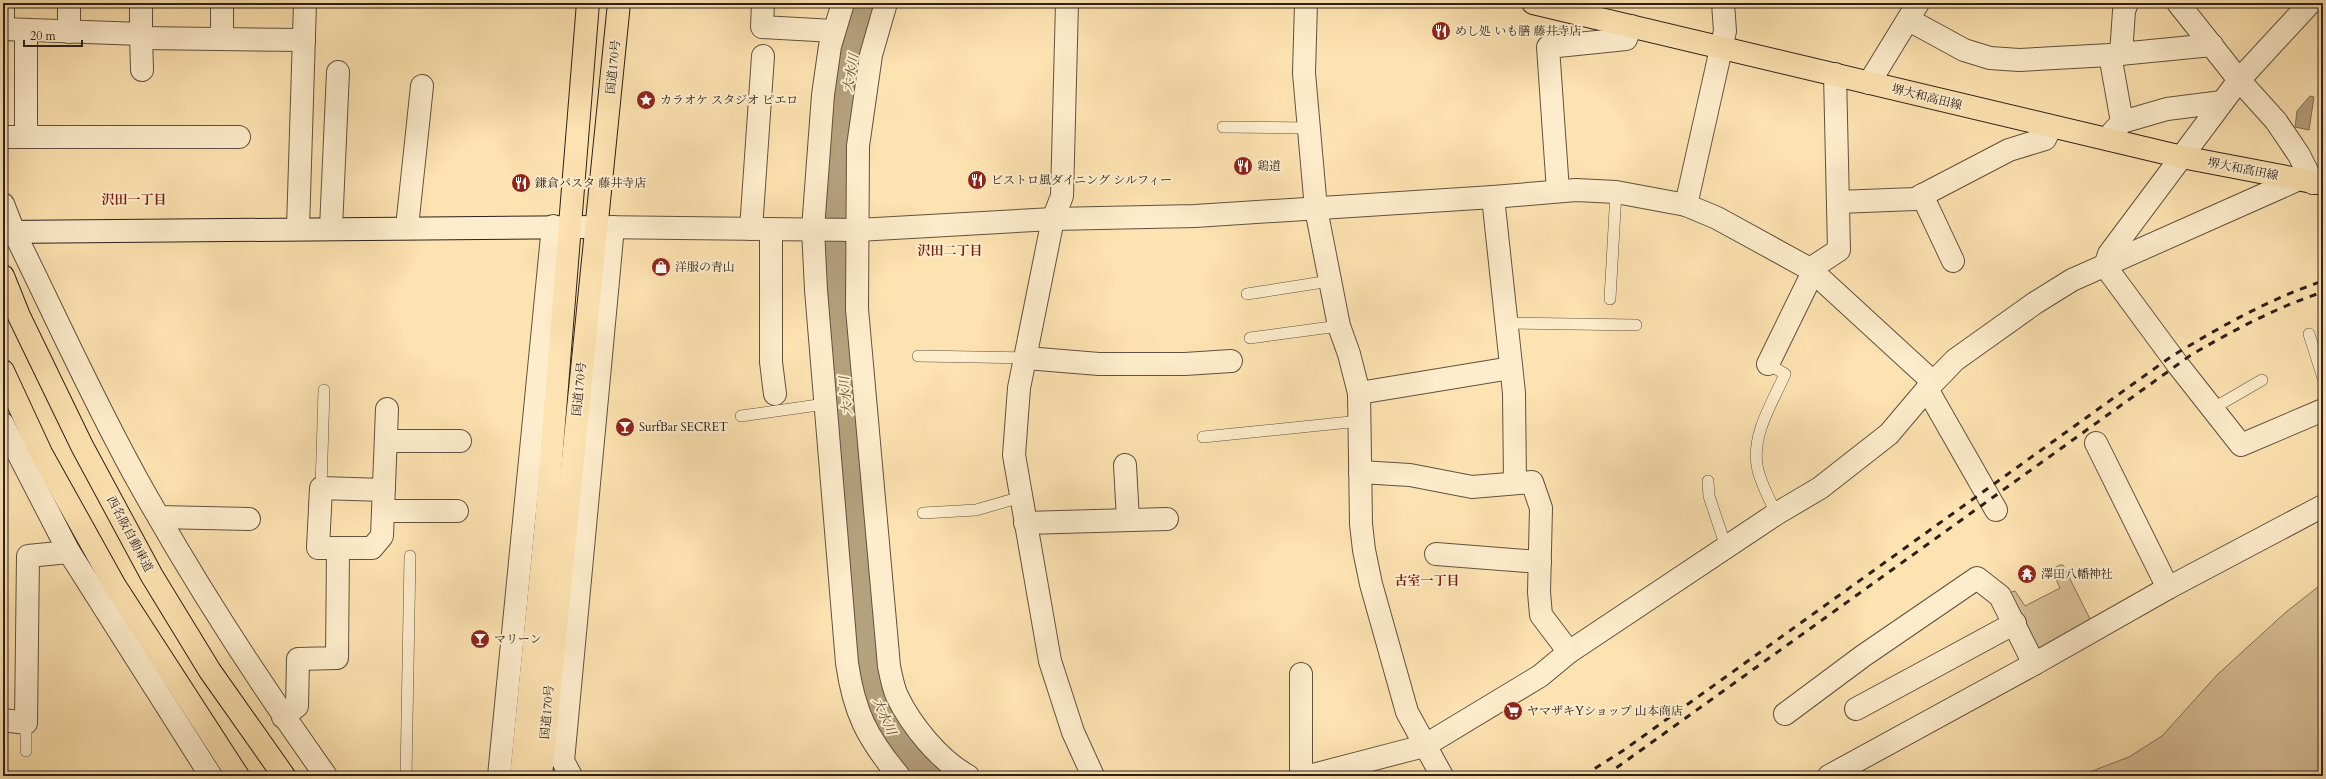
<svg xmlns="http://www.w3.org/2000/svg" width="2326" height="779" viewBox="0 0 2326 779" font-family="Cardo,'Noto Serif JP',serif">
	<style>
		.green { fill: #dac298; stroke: #84715a }
		.water { fill: #b6a17e; stroke: #7f6d56 }
		.lines { fill: none; stroke-linecap: round; stroke-linejoin: round }
		.river { stroke: #b6a17e; stroke-width: 35 }
		.lane-casing { stroke: #615140; stroke-width: 12 }
		.street-casing { stroke: #615140; stroke-width: 24 }
		.secondary-casing { stroke: #2d201b; stroke-width: 24 }
		.primary-casing { stroke: #2d201b; stroke-width: 24 }
		.highway-casing { stroke: #2d201b; stroke-width: 24 }
		.lane { stroke: #feedcc; stroke-width: 11 }
		.street { stroke: #feedcc; stroke-width: 22 }
		.secondary { stroke: #feedcc; stroke-width: 22 }
		.primary { stroke: #fde3b1; stroke-width: 22 }
		.highway { stroke: #fde3b1; stroke-width: 22 }
		.rail { stroke: #2d201b; stroke-width: 3; stroke-dasharray: 7 7; stroke-linecap: butt }
		.labels { text-anchor: middle; stroke-width: 4; stroke-linejoin: round; paint-order: stroke }
		.poi-label { font-size: 12px; fill: #2d201b; stroke: #feedcc; text-anchor: start }
		.street-label { font-size: 12px; fill: #2d201b; stroke: #feedcc }
		.water-label { font-size: 13px; font-style: italic; fill: #5d4d3e; stroke: #feedcc }
		.neighbourhood-label { font-size: 13px; font-weight: bold; fill: #7a1f14; stroke: #feedcc }
	</style>
	<rect width="100%" height="100%" fill="#fde3b1"/>
	<filter id="stains"><feTurbulence type="fractalNoise" baseFrequency=".005" numOctaves="4"/><feColorMatrix values="0 0 0 0 .2 0 0 0 0 .09 0 0 0 0 .02 0 0 0 .5 -.17"/></filter>
	<radialGradient id="worn" r=".72"><stop offset=".6" stop-color="#630" stop-opacity="0"/><stop offset="1" stop-color="#630" stop-opacity=".3"/></radialGradient>
	<g class="green">
		<path d="M2060 565H2063L2091 621 2048 649 2035 650 2008 593 2015 591 2025 606 2060 588 2052 571V569Z"/>
		<path d="M2323 583V776H2079L2129 757 2162 736 2217 675 2286 612Z"/>
	</g>
	<path class="water" d="M2310 96 2314 97 2309 130 2295 127 2297 111Z"/>
	<g class="lines">
		<path class="river" d="M867 3 853 51 844 104 836 213V287L868 664 878 704 895 738 919 772 924 776"/>
		<defs>
			<g id="lane">
				<path d="M1223 127 1309 128"/>
				<path d="M1247 294 1330 281"/>
				<path d="M1610 299 1616 192"/>
				<path d="M1507 323 1636 325"/>
				<path d="M2309 334 2323 378"/>
				<path d="M1250 338 1339 326"/>
				<path d="M918 356 1026 358"/>
				<path d="M1768 364 1785 374C1773 402 1752 433 1757 465 1759 481 1770 499 1776 514"/>
				<path d="M2212 409 2262 380"/>
				<path d="M741 416 825 404"/>
				<path d="M1203 437 1360 421"/>
				<path d="M1708 481 1709 496 1726 547"/>
				<path d="M321 488 324 390"/>
				<path d="M923 513 976 510 1021 497"/>
				<path d="M26 751V723"/>
				<path d="M406 776 410 556"/>
			</g>
			<g id="street">
				<path d="M763 3 762 27 834 31"/>
				<path d="M843 3 830 46 823 95 813 229 816 290 847 663C854 712 867 738 899 776"/>
				<path d="M886 3 871 55 858 146 857 309 889 666C891 676 893 687 897 696 911 725 939 760 968 776"/>
				<path d="M1067 3 1062 196 1053 219 1019 388 1014 455 1050 661 1073 732 1093 776"/>
				<path d="M1306 3 1304 73 1316 209 1339 326 1349 354 1359 393 1361 524 1364 550 1371 584 1407 712 1442 776"/>
				<path d="M2178 3 2239 80 2276 121 2299 155 2313 183"/>
				<path d="M2310 3 2239 80 2109 254 2105 266 2178 365 2241 445 2323 410"/>
				<path d="M1909 20 1964 50 1990 58 2019 60 2110 55 2212 45"/>
				<path d="M3 29 141 34V3"/>
				<path d="M3 29V3"/>
				<path d="M26 30V137"/>
				<path d="M69 32V3"/>
				<path d="M141 34 142 70"/>
				<path d="M141 38 304 40"/>
				<path d="M222 39V3"/>
				<path d="M2121 54 2124 11 2127 3"/>
				<path d="M2110 55 2122 122 2112 133"/>
				<path d="M1869 83 1918 3"/>
				<path d="M2122 122 2167 109 2222 102"/>
				<path d="M3 137H239"/>
				<path d="M1558 191 1548 47 1626 39 1631 26"/>
				<path d="M1922 195 1953 261"/>
				<path d="M1493 197 1514 393 1515 483"/>
				<path d="M1838 202 1915 199 2009 150 2045 139 2051 127"/>
				<path d="M3 204 14 232C55 315 93 400 138 481 195 583 258 681 326 776"/>
				<path d="M1686 205 1725 31 1723 3"/>
				<path d="M407 227 422 86"/>
				<path d="M596 227 858 230 1053 219 1195 216 1493 197 1576 190 1616 192 1686 205 1717 218 1810 269 1933 382"/>
				<path d="M298 228 305 3"/>
				<path d="M331 228 338 72"/>
				<path d="M751 229 763 56"/>
				<path d="M771 229V362L775 394"/>
				<path d="M1810 269 1839 250 1835 74"/>
				<path d="M1026 358 1099 364H1185L1231 361"/>
				<path d="M1768 364 1813 272"/>
				<path d="M1927 389 1996 510"/>
				<path d="M1359 393 1511 368"/>
				<path d="M3 424 69 552 211 776"/>
				<path d="M386 441H460"/>
				<path d="M2096 443 2168 588"/>
				<path d="M1125 465 1128 520"/>
				<path d="M1360 472 1410 475 1472 487 1532 482 1541 508 1539 592 1541 615 1569 652"/>
				<path d="M384 490 321 488 318 548H372L382 536 387 409"/>
				<path d="M383 511H457"/>
				<path d="M159 517 249 519"/>
				<path d="M1025 523 1167 519"/>
				<path d="M1436 554 1540 562"/>
				<path d="M1856 709 2015 623"/>
				<path d="M1785 714 1863 656 1977 578 2000 596 2034 664"/>
				<path d="M283 717 297 706 298 659 337 658 338 549"/>
				<path d="M3 720 26 723 28 556 69 552"/>
				<path d="M499 776 553 226"/>
				<path d="M571 776 563 761 613 227"/>
				<path d="M1301 776V674"/>
				<path d="M1309 776 1424 746 1540 676 1569 652 1776 514 1820 488 1889 434 1927 389 1955 360 2035 303 2072 280 2297 180"/>
				<path d="M1829 776 2034 664 2168 588 2323 506"/>
			</g>
			<path id="secondary" d="M3 232 596 227"/>
			<path id="primary" d="M1533 3 2182 157 2323 184"/>
			<g id="highway">
				<path d="M3 276 19 316 82 446 152 576 210 671 284 776"/>
				<path d="M3 371 41 453 115 586 238 776"/>
				<path d="M521 776 546 522 588 3"/>
				<path d="M541 776 619 3"/>
			</g>
		</defs>
		<use href="#lane" class="lane-casing"/>
		<use href="#street" class="street-casing"/>
		<use href="#secondary" class="secondary-casing"/>
		<use href="#primary" class="primary-casing"/>
		<use href="#highway" class="highway-casing"/>
		<use href="#lane" class="lane"/>
		<use href="#street" class="street"/>
		<use href="#secondary" class="secondary"/>
		<use href="#primary" class="primary"/>
		<use href="#highway" class="highway"/>
		<g class="rail">
			<path d="M1583 776 1624 750 2172 356C2220 327 2269 299 2323 281"/>
			<path d="M1605 776 2191 355C2232 331 2277 307 2323 292"/>
		</g>
	</g>
	<defs>
		<symbol id="restaurant-disc" viewBox="-11 -11 22 22"><circle r="9.5" fill="#8f2418" stroke="#feedcc"/><path d="M-5-6h1v4h1v-4h1v4h1v-4h1v5L-1.5 .5V6h-2V.5L-5-1ZM5-6V6H3V1.5H1.5Q1.5-4 5-6Z" fill="#fff"/></symbol>
		<symbol id="sight-disc" viewBox="-11 -11 22 22"><circle r="9.5" fill="#8f2418" stroke="#feedcc"/><path d="M0-6L1.8-2.2L6-1.7L2.9 1.2L3.7 5.4L0 3.3L-3.7 5.4L-2.9 1.2L-6-1.7L-1.8-2.2Z" fill="#fff"/></symbol>
		<symbol id="shop-disc" viewBox="-11 -11 22 22"><circle r="9.5" fill="#8f2418" stroke="#feedcc"/><path d="M-5-2.5h2.3a2.7 3.5 0 0 1 5.4 0H5L5.5 6h-11ZM-1.5-2.5h3a1.5 2.3 0 0 0-3 0Z" fill="#fff"/></symbol>
		<symbol id="bar-disc" viewBox="-11 -11 22 22"><circle r="9.5" fill="#8f2418" stroke="#feedcc"/><path d="M-6-5H6L.8 .8V4.5H3.5V6h-7V4.5H-.8V.8Z" fill="#fff"/></symbol>
		<symbol id="temple-disc" viewBox="-11 -11 22 22"><circle r="9.5" fill="#8f2418" stroke="#feedcc"/><path d="M0-6L5-2H3V0L6.5 2.5H4V6H1.5V3h-3V6H-4V2.5H-6.5L-3 0V-2H-5Z" fill="#fff"/></symbol>
		<symbol id="supermarket-disc" viewBox="-11 -11 22 22"><circle r="9.5" fill="#8f2418" stroke="#feedcc"/><path d="M-6-5.5h2.5l.6 2H6L4.5 2H-2.5L-4.4-4H-6ZM-1.5 3.2a1.3 1.3 0 1 0 .1 0ZM3 3.2a1.3 1.3 0 1 0 .1 0Z" fill="#fff"/></symbol>
	</defs>
	<g fill-rule="evenodd">
		<use href="#restaurant-disc" x="1430" y="20" width="22" height="22"/>
		<use href="#sight-disc" x="635" y="89" width="22" height="22"/>
		<use href="#restaurant-disc" x="1232" y="155" width="22" height="22"/>
		<use href="#restaurant-disc" x="966" y="169" width="22" height="22"/>
		<use href="#restaurant-disc" x="510" y="172" width="22" height="22"/>
		<use href="#shop-disc" x="650" y="256" width="22" height="22"/>
		<use href="#bar-disc" x="614" y="416" width="22" height="22"/>
		<use href="#temple-disc" x="2016" y="563" width="22" height="22"/>
		<use href="#bar-disc" x="469" y="628" width="22" height="22"/>
		<use href="#supermarket-disc" x="1502" y="700" width="22" height="22"/>
	</g>
	<g class="labels">
		<g class="poi-label">
			<text x="1455" y="35">めし処 いも膳 藤井寺店</text>
			<text x="660" y="104">カラオケ スタジオ ピエロ</text>
			<text x="1257" y="170">鶏道</text>
			<text x="991" y="184">ビストロ風ダイニング シルフィー</text>
			<text x="535" y="187">鎌倉パスタ 藤井寺店</text>
			<text x="675" y="271">洋服の青山</text>
			<text x="639" y="431">SurfBar SECRET</text>
			<text x="2041" y="578">澤田八幡神社</text>
			<text x="494" y="643">マリーン</text>
			<text x="1527" y="715">ヤマザキYショップ 山本商店</text>
		</g>
		<g class="street-label">
			<text transform="translate(613 67) rotate(-84)" y="4">国道170号</text>
			<text transform="translate(1927 97) rotate(14)" y="4">堺大和高田線</text>
			<text transform="translate(2243 169) rotate(11)" y="4">堺大和高田線</text>
			<text transform="translate(579 389) rotate(-84)" y="4">国道170号</text>
			<text transform="translate(130 534) rotate(62)" y="4">西名阪自動車道</text>
			<text transform="translate(547 712) rotate(-85)" y="4">国道170号</text>
		</g>
		<g class="water-label">
			<text transform="translate(850 73) rotate(-80)" y="5">大水川</text>
			<text transform="translate(845 396) rotate(-95)" y="5">大水川</text>
			<text transform="translate(885 716) rotate(66)" y="5">大水川</text>
		</g>
		<g class="neighbourhood-label">
			<text x="134" y="204">沢田一丁目</text>
			<text x="950" y="255">沢田二丁目</text>
			<text x="1427" y="585">古室一丁目</text>
		</g>
	</g>
	<rect width="2326" height="779" fill="none" stroke="#fde3b1" stroke-width="16"/>
	<rect x="4" y="4" width="2318" height="771" fill="none" stroke="#2d201b" stroke-width="2"/>
	<rect x="8" y="8" width="2310" height="763" fill="none" stroke="#2d201b"/>
	<path d="M24 40v6h58v-6" fill="none" stroke="#2d201b" stroke-width="2"/>
	<text x="30" y="40" font-size="12" fill="#2d201b" stroke="#feedcc" stroke-width="3" paint-order="stroke">20 m</text>
	<rect width="100%" height="100%" filter="url(#stains)"/>
	<rect width="100%" height="100%" fill="url(#worn)"/>
</svg>
